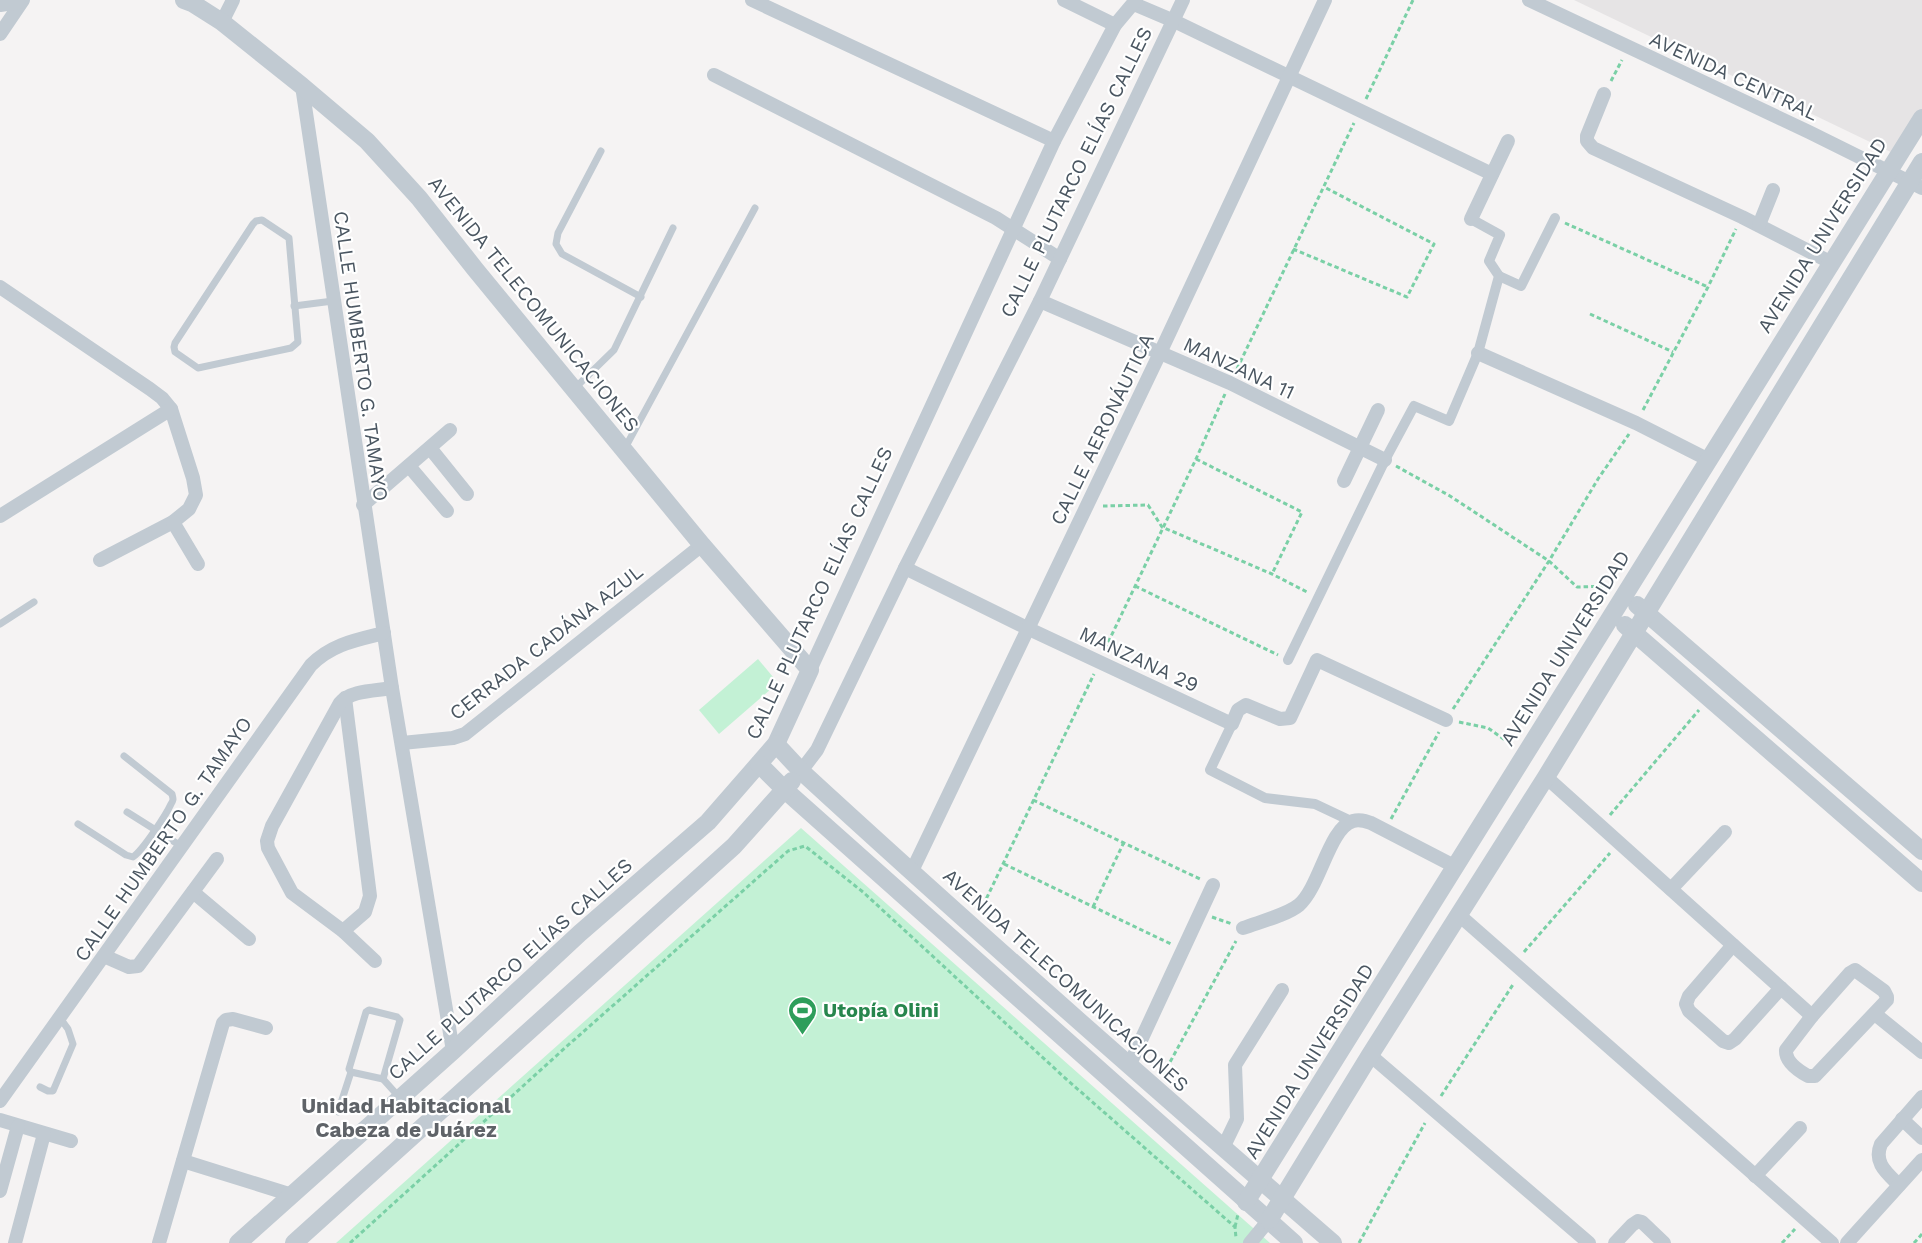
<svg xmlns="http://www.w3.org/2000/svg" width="1922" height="1243" viewBox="0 0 1922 1243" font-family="'Work Sans',sans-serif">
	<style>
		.education { fill: #e6e4e5 }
		.pitch { fill: #c3f1d5 }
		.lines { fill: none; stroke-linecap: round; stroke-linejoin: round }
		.path { stroke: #7ad0a6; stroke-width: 3; stroke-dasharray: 4.5 3; stroke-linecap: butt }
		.service { stroke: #c1cad2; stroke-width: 7 }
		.pedestrian { stroke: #c1cad2; stroke-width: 10 }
		.minor { stroke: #c1cad2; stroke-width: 14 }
		.tertiary { stroke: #c1cad2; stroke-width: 18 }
		.labels { text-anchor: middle; stroke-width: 4.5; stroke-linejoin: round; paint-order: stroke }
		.street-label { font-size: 20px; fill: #4a5661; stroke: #fff }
		.leisure-label { font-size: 20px; font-weight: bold; fill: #27864d; stroke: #fff; text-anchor: start }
		.neighbourhood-label { font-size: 21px; font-weight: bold; fill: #5f6368; stroke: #fff }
	</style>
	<rect width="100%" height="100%" fill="#f5f3f3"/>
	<path class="education" d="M1574 0H1922V110L1895 154Z"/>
	<g class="pitch">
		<path d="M758 659 778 683 719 734 699 710Z"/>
		<path d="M801 828 1270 1243H336Z"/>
	</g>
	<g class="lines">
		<g class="path">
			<path d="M1611 81 1622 60"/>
			<path d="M1366 99 1413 0"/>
			<path d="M1565 223 1708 287"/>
			<path d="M1293 249 1407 297 1434 244 1324 187"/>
			<path d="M1590 314 1673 352"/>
			<path d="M1237 369 1354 123"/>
			<path d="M1643 410 1708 287 1736 229"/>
			<path d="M1196 459 1302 512 1272 574"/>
			<path d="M1396 466 1450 496 1549 561 1577 587 1610 586"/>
			<path d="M1103 506 1148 505 1162 527 1272 574 1307 592"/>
			<path d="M1135 586 1278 655"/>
			<path d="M1105 649 1196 459 1225 394"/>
			<path d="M1453 709 1549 561 1598 479 1629 434"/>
			<path d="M1459 722 1488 728 1512 745"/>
			<path d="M1033 800 1200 879"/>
			<path d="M1610 815 1699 710"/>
			<path d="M1391 819 1439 732"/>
			<path d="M1004 864 1171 944"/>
			<path d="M1093 907 1124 842"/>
			<path d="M980 912 1094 674"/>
			<path d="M1212 917 1232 924"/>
			<path d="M1524 952 1610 853"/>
			<path d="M1163 1075 1236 941"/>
			<path d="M1441 1096 1514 983"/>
			<path d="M1235 1227 1238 1214"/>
			<path d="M350 1243 566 1047 788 851 805 846 863 892 1065 1078 1235 1227 1236 1238"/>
			<path d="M1359 1243 1425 1123"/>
			<path d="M1782 1243 1795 1229"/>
			<path d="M1914 1243 1922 1234"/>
		</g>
		<g class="service">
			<path d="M601 151 558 233 556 244 562 254 641 297"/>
			<path d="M262 220 289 238 298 342 291 348 198 368 175 352 174 347 175 343 253 224 256 221Z"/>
			<path d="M294 306 333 301"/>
			<path d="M574 389 614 350 673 228"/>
			<path d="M625 448 755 208"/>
			<path d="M0 624 34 602"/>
			<path d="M127 812 181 846"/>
			<path d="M78 824 126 855 133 857C143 850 166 815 171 804 174 799 173 799 172 794L124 756"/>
			<path d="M351 1072 383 1079"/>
			<path d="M40 1087 48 1091H53L73 1044 68 1029 60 1018"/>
			<path d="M338 1112 351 1072 349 1069 366 1012 369 1010 397 1017 400 1020 383 1079 400 1098"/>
		</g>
		<g class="pedestrian">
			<path d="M1499 276 1521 286 1555 218"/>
			<path d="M1288 660 1385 460 1414 406 1449 421 1478 353 1499 276 1489 261 1500 235 1471 219"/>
			<path d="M1232 724 1210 770 1265 798 1315 804 1351 821"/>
		</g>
		<g class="minor">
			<path d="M752 0 1054 141"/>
			<path d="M1064 0 1115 25"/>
			<path d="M1529 0 1809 132 1922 188"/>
			<path d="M1134 4 1174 21 1492 174"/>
			<path d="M222 22 233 0"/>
			<path d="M0 34 23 0"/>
			<path d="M714 75 996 218 1060 259"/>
			<path d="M302 86 392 688 453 1051"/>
			<path d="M1604 94 1587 136V141L1593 148 1742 217 1832 263"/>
			<path d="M1471 219 1508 141"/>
			<path d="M1759 225 1773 190"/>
			<path d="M0 287 150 389 162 398 171 409 193 478 196 495 189 509 173 522 100 560"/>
			<path d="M1040 301 1230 383 1385 460"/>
			<path d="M1478 353 1636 423 1709 460"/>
			<path d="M430 448 467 494"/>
			<path d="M409 466 447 511"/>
			<path d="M1344 481 1378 410"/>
			<path d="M363 505 450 430"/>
			<path d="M0 516 171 409"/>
			<path d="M173 522 198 564"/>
			<path d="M905 568 1029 629 1232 724 1238 710 1246 705 1280 719 1290 718 1317 660 1446 720"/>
			<path d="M810 670 1054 141 1115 25 1136 0"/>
			<path d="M402 743 453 738 465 734 702 545"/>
			<path d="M801 771 817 750 905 568 1040 301 1183 0"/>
			<path d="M1546 777 1812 1016"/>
			<path d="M911 873 1160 353 1325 0"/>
			<path d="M1671 889 1725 832"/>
			<path d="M193 892 249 939"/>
			<path d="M1459 915 1832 1243"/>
			<path d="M1243 928C1259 922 1287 915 1299 905 1320 887 1329 828 1353 821 1360 819 1365 821 1371 823L1456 867"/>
			<path d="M343 931 365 912 370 896 345 698"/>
			<path d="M1733 945 1689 996 1686 1004 1689 1011 1723 1041 1729 1043 1735 1039 1781 988"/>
			<path d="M104 956 129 967 138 966 217 859"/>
			<path d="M375 961 343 931 292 893 268 848 267 841 272 826 340 703C351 690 375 691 392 688"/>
			<path d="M1855 970 1884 991 1887 997V1000L1815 1076H1808C1799 1071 1785 1062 1786 1050L1812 1016 1850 973Z"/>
			<path d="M1875 1014 1922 1052"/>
			<path d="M1370 1055 1589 1243"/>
			<path d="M1129 1066 1213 885"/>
			<path d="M0 1101 311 665C332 644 356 640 384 633"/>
			<path d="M1902 1119 1922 1138"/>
			<path d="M0 1120 71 1141"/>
			<path d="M1223 1148 1237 1119 1235 1065 1282 990"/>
			<path d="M183 1161 292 1195"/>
			<path d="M1755 1176 1800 1128"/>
			<path d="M1899 1185C1887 1173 1873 1163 1881 1144L1922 1097"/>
			<path d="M0 1191 18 1126"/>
			<path d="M15 1243 44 1134"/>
			<path d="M159 1243 223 1023 226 1020 233 1019 266 1028"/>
			<path d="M1250 1243 1269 1220"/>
			<path d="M1615 1243 1632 1225 1638 1221 1642 1222 1664 1243"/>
			<path d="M1847 1243 1922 1160"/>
		</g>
		<g class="tertiary">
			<path d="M184 0 192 3 222 22 302 86 367 141 419 198 475 269 702 545 810 670 776 744 708 822 580 933 453 1051 238 1243"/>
			<path d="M0 3 19 0"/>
			<path d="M1637 605 1922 851"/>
			<path d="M1625 625 1922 883"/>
			<path d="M776 744 801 771C976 932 1154 1088 1333 1243"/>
			<path d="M759 764 785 790 1294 1243"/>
			<path d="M1246 1202 1922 118"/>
			<path d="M1269 1220 1370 1055 1546 777 1922 162"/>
			<path d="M294 1243 734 846 792 781"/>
		</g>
	</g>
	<defs>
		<symbol id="stadium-pin" viewBox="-11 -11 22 30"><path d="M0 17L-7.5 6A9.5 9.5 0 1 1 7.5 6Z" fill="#2e9e5b" stroke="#fff"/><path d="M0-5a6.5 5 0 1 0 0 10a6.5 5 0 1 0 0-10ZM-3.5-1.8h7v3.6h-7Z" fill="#fff"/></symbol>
	</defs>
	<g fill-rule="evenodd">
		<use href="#stadium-pin" x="786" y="994" width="33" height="45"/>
	</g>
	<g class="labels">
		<g class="street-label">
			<text transform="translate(1734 76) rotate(25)" y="7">AVENIDA CENTRAL</text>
			<text transform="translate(1076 172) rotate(-64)" y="7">CALLE PLUTARCO ELÍAS CALLES</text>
			<text transform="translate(1822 235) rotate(-58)" y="7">AVENIDA UNIVERSIDAD</text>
			<text transform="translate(534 304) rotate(51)" y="7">AVENIDA TELECOMUNICACIONES</text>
			<text transform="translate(361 356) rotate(82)" y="7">CALLE HUMBERTO G. TAMAYO</text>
			<text transform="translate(1239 368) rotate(25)" y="7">MANZANA 11</text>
			<text transform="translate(1102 429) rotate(-64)" y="7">CALLE AERONÁUTICA</text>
			<text transform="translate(819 593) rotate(-65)" y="7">CALLE PLUTARCO ELÍAS CALLES</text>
			<text transform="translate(546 642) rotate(-38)" y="7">CERRADA CADÁNA AZUL</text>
			<text transform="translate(1565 648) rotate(-58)" y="7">AVENIDA UNIVERSIDAD</text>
			<text transform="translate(1139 659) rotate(25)" y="7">MANZANA 29</text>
			<text transform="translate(163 839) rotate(-55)" y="7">CALLE HUMBERTO G. TAMAYO</text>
			<text transform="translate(510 969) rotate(-42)" y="7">CALLE PLUTARCO ELÍAS CALLES</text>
			<text transform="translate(1066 980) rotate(42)" y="7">AVENIDA TELECOMUNICACIONES</text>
			<text transform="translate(1309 1061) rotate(-58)" y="7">AVENIDA UNIVERSIDAD</text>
		</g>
		<g class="leisure-label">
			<text x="823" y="1017">Utopía Olini</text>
		</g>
		<g class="neighbourhood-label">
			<text x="406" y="1113">Unidad Habitacional<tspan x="406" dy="24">Cabeza de Juárez</tspan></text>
		</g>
	</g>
</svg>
